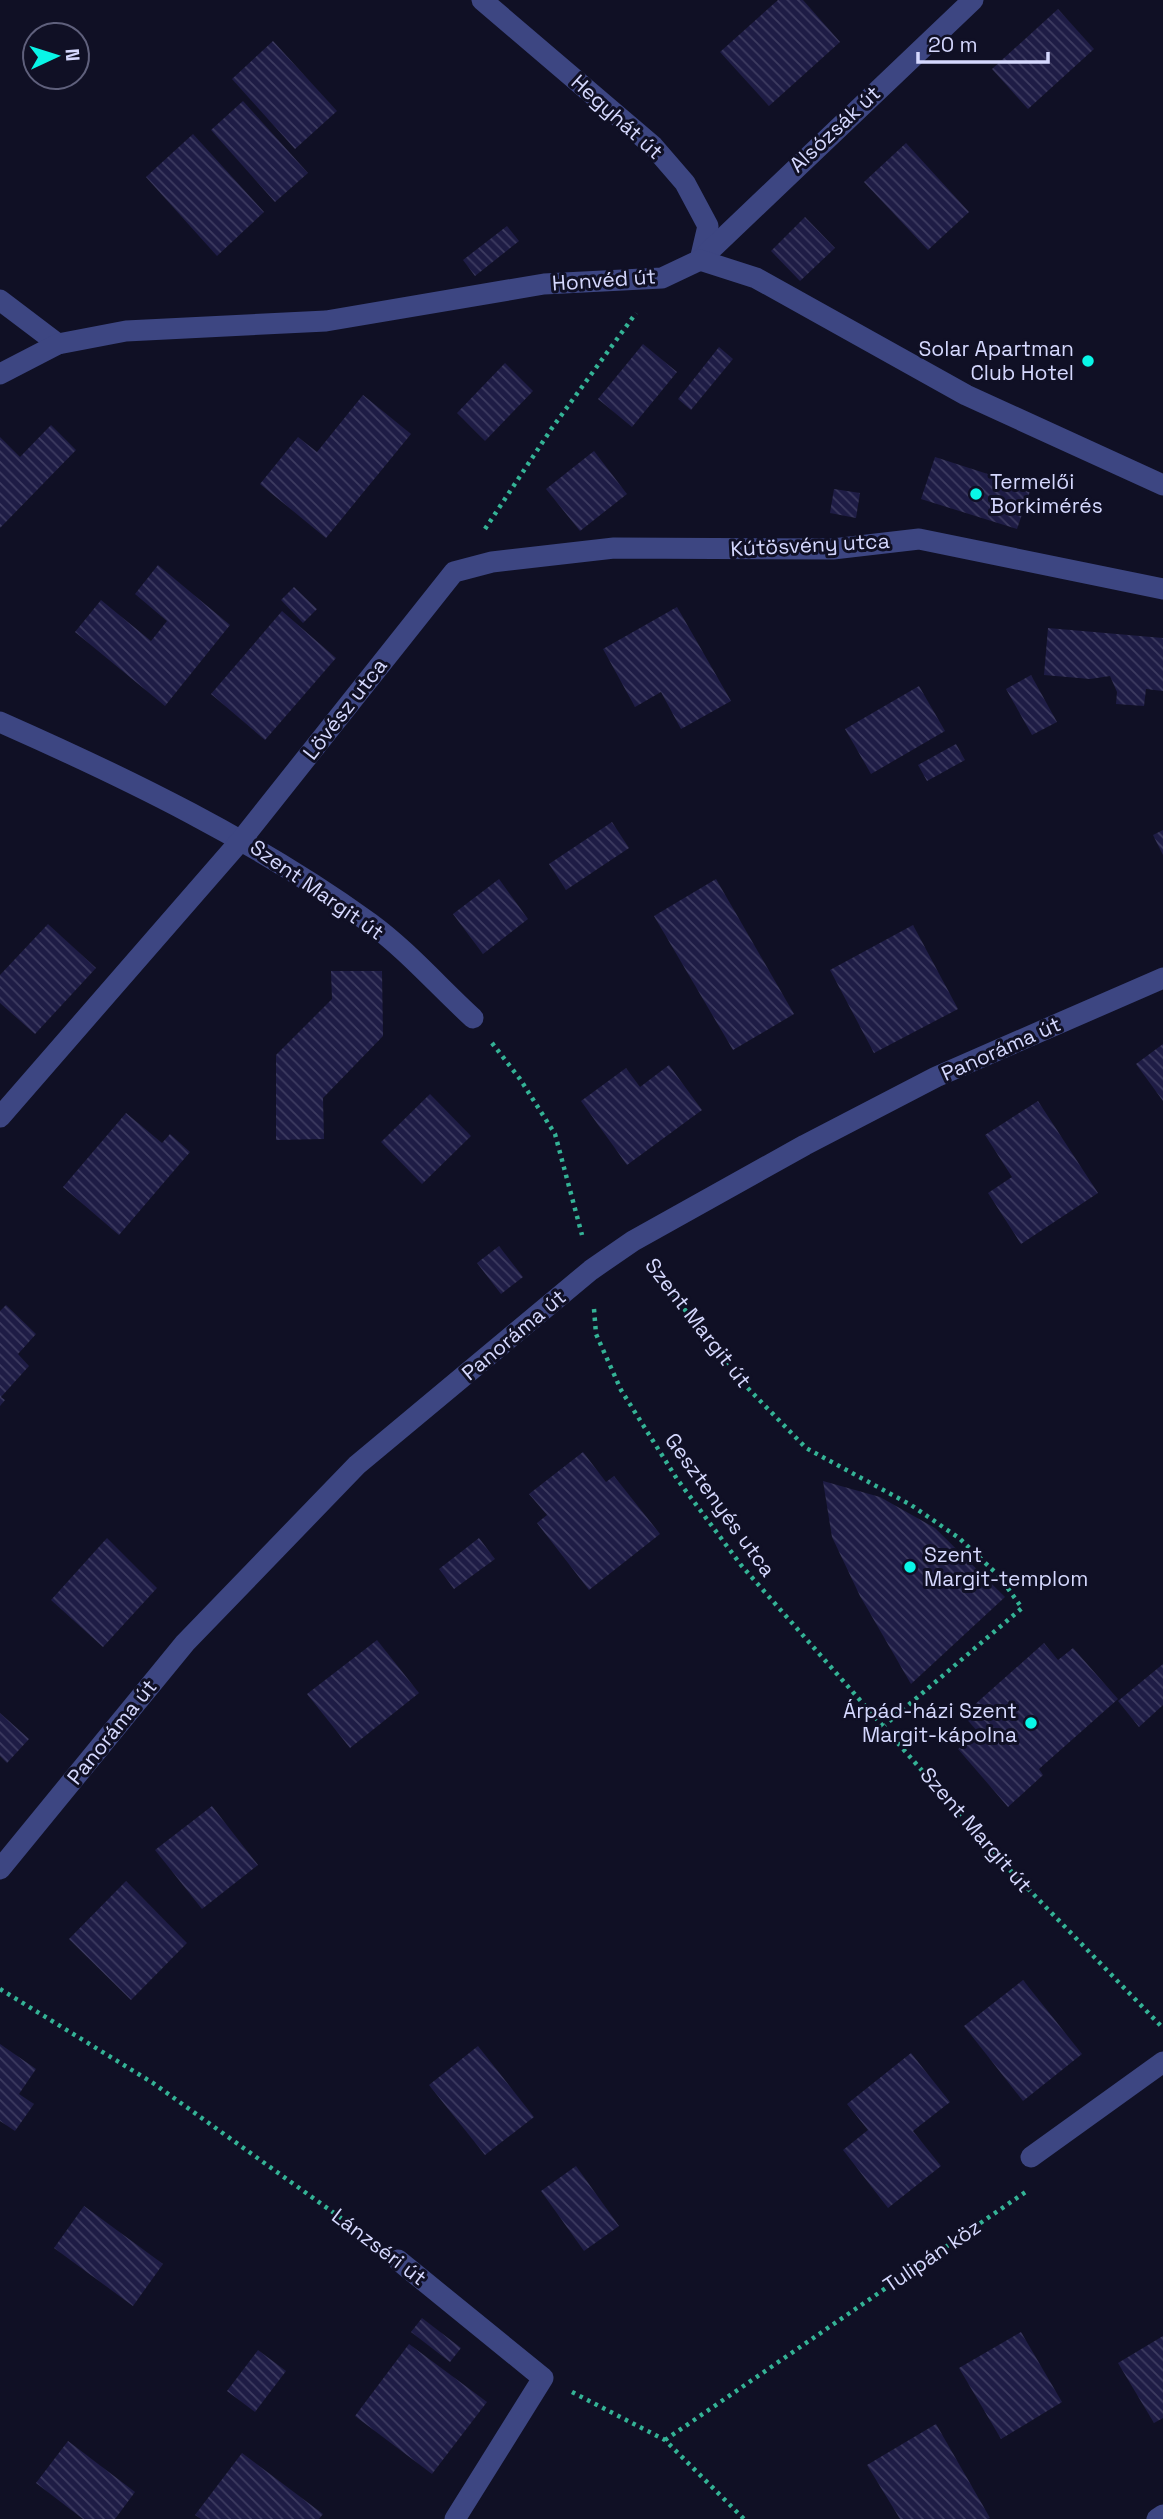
<svg xmlns="http://www.w3.org/2000/svg" width="1163" height="2519" viewBox="0 0 1163 2519" font-family="'Space Grotesk',sans-serif">
	<style>
		.building { fill: url(#building-back-hatch) }
		.lines { fill: none; stroke-linecap: round; stroke-linejoin: round }
		.path { stroke: #34b396; stroke-width: 4.5; stroke-dasharray: 3.5 5; stroke-linecap: butt }
		.minor { stroke: #3d4682; stroke-width: 21 }
		.poi-dot { fill: #09f6e7; stroke: #101025; stroke-width: 2.5 }
		.labels { text-anchor: middle; stroke-width: 6; stroke-linejoin: round; paint-order: stroke }
		.street-label { font-size: 21px; fill: #d5d8fe; stroke: #101025 }
		.poi-label { font-size: 21px; fill: #d5d8fe; stroke: #101025; text-anchor: end }
	</style>
	<defs>
		<pattern id="building-back-hatch" width="6" height="6" patternUnits="userSpaceOnUse" patternTransform="scale(1.75)"><rect width="6" height="6" fill="#1e1c45"/><path d="M-1 5l2 2M0 0l6 6M5-1l2 2" fill="none" stroke="#3e3c61"/></pattern>
	</defs>
	<rect width="100%" height="100%" fill="#101025"/>
	<g class="building">
		<path d="M778 0H803L840 42 769 106 720 52Z"/>
		<path d="M1058 9 1094 49 1028 109 992 69Z"/>
		<path d="M273 41 337 111 295 149 232 79Z"/>
		<path d="M243 101 308 173 275 202 211 130Z"/>
		<path d="M193 134 264 212 217 256 146 177Z"/>
		<path d="M906 143 969 212 928 250 864 182Z"/>
		<path d="M805 217 835 248 800 281 771 251Z"/>
		<path d="M507 226 519 241 475 276 463 260Z"/>
		<path d="M643 344 677 372 632 427 598 399Z"/>
		<path d="M719 347 733 359 691 410 678 399Z"/>
		<path d="M505 363 533 391 485 441 457 413Z"/>
		<path d="M363 395 411 434 326 538 260 484 298 437 317 452Z"/>
		<path d="M51 425 76 450 0 528V437L20 457Z"/>
		<path d="M594 451 627 494 580 531 546 489Z"/>
		<path d="M935 457 1031 488 1017 529 921 499Z"/>
		<path d="M834 489 860 493 856 518 830 513Z"/>
		<path d="M158 565 230 625 165 706 75 632 101 600 151 641 167 621 135 594Z"/>
		<path d="M294 587 317 609 303 623 281 600Z"/>
		<path d="M677 607 731 701 681 729 661 692 635 707 603 649Z"/>
		<path d="M282 611 336 658 265 740 211 694Z"/>
		<path d="M1048 628 1163 638V691L1146 689 1144 706 1116 704 1117 692 1110 676 1090 679 1044 675Z"/>
		<path d="M1031 675 1057 722 1032 735 1006 689Z"/>
		<path d="M919 686 945 731 871 774 845 729Z"/>
		<path d="M956 744 965 760 927 781 918 765Z"/>
		<path d="M612 822 629 848 566 890 549 864Z"/>
		<path d="M1163 830V855L1153 835Z"/>
		<path d="M499 879 528 919 483 954 453 914Z"/>
		<path d="M716 879 794 1014 733 1050 654 916Z"/>
		<path d="M48 924 96 968 35 1034 0 1003V975Z"/>
		<path d="M913 925 958 1009 874 1053 830 970Z"/>
		<path d="M331 971H382L383 1036 323 1098 324 1139 276 1140V1055L332 999Z"/>
		<path d="M1163 1044V1101L1136 1064Z"/>
		<path d="M669 1065 702 1110 627 1165 581 1101 626 1068 640 1087Z"/>
		<path d="M430 1094 471 1136 422 1184 381 1142Z"/>
		<path d="M1038 1101 1098 1193 1021 1244 988 1193 1012 1177 985 1135Z"/>
		<path d="M126 1113 162 1143 170 1134 190 1152 119 1235 63 1187Z"/>
		<path d="M499 1246 523 1277 501 1294 477 1263Z"/>
		<path d="M6 1305 36 1334 18 1354 29 1366 1 1397 5 1400 0 1406V1311Z"/>
		<path d="M583 1452 606 1482 614 1476 660 1534 589 1590 537 1523 547 1515 529 1494Z"/>
		<path d="M823 1481 880 1497 935 1528 1005 1597 911 1684 860 1596 832 1537Z"/>
		<path d="M107 1538 157 1588 103 1647 51 1600Z"/>
		<path d="M479 1538 495 1559 454 1589 439 1569Z"/>
		<path d="M377 1640 419 1693 350 1748 307 1694Z"/>
		<path d="M1044 1643 1058 1660 1073 1648 1118 1699 1039 1769 1043 1775 1008 1807 958 1749 978 1732 963 1715Z"/>
		<path d="M1163 1664V1705L1139 1727 1118 1701Z"/>
		<path d="M0 1713 29 1739 7 1763 0 1756Z"/>
		<path d="M212 1806 258 1865 202 1909 155 1850Z"/>
		<path d="M126 1881 187 1943 131 2000 69 1939Z"/>
		<path d="M1023 1980 1082 2054 1023 2101 964 2026Z"/>
		<path d="M0 2044 36 2069 19 2094 34 2104 15 2131 0 2121Z"/>
		<path d="M478 2046 534 2117 485 2155 429 2085Z"/>
		<path d="M911 2053 950 2102 913 2131 941 2166 888 2208 843 2150 868 2130 847 2104Z"/>
		<path d="M576 2166 619 2226 584 2251 541 2191Z"/>
		<path d="M84 2206 163 2264 133 2306 54 2248Z"/>
		<path d="M422 2318 461 2348 450 2362 411 2332Z"/>
		<path d="M1021 2332 1062 2402 1001 2439 959 2368Z"/>
		<path d="M1163 2336V2418L1154 2423 1118 2363Z"/>
		<path d="M409 2344 487 2402 432 2474 355 2416Z"/>
		<path d="M258 2350 286 2371 255 2412 227 2391Z"/>
		<path d="M936 2424 990 2518 988 2519H900L867 2465Z"/>
		<path d="M68 2441 135 2492 115 2519H83L36 2483Z"/>
		<path d="M242 2453 323 2514 319 2519H201L195 2515Z"/>
	</g>
	<g class="lines">
		<g class="path">
			<path d="M485 529 552 428 636 313"/>
			<path d="M492 1043 520 1079 555 1134 582 1235"/>
			<path d="M653 1268 734 1374 806 1448 911 1505 959 1538 999 1576 1022 1608 885 1725"/>
			<path d="M594 1309 596 1334 621 1390 677 1479 741 1565 1007 1867 1163 2028"/>
			<path d="M0 1989 153 2083 373 2241"/>
			<path d="M572 2392 665 2440 744 2519"/>
			<path d="M665 2440 1027 2191"/>
		</g>
		<g class="minor">
			<path d="M482 0 653 146 685 183 708 226 700 260"/>
			<path d="M700 260 973 0"/>
			<path d="M0 300 58 344"/>
			<path d="M0 374 58 344 126 331 326 321 544 284 662 278 700 260 756 278 966 395 1163 485"/>
			<path d="M0 722C129 779 256 841 370 923 407 950 439 987 473 1018"/>
			<path d="M0 1117 242 839 454 572 492 562 614 548 833 549 919 539 1163 589"/>
			<path d="M0 1869 185 1643 357 1465 591 1270 633 1241 805 1145 936 1077 1163 978"/>
			<path d="M1031 2157 1163 2062"/>
			<path d="M398 2260 543 2378 455 2519"/>
			<path d="M1157 2519 1163 2515"/>
		</g>
	</g>
	<g class="poi-dot">
		<circle cx="1088" cy="361" r="7"/>
		<circle cx="976" cy="494" r="7"/>
		<circle cx="910" cy="1567" r="7"/>
		<circle cx="1031" cy="1723" r="7"/>
	</g>
	<g class="labels">
		<g class="street-label">
			<text transform="translate(617 117) rotate(42)" y="7">Hegyhát út</text>
			<text transform="translate(835 129) rotate(-43)" y="7">Alsózsák út</text>
			<text transform="translate(604 280) rotate(-4)" y="7">Honvéd út</text>
			<text transform="translate(810 545) rotate(-3)" y="7">Kútösvény utca</text>
			<text transform="translate(345 709) rotate(-52)" y="7">Lövész utca</text>
			<text transform="translate(317 890) rotate(35)" y="7">Szent Margit út</text>
			<text transform="translate(1001 1049) rotate(-24)" y="7">Panoráma út</text>
			<text transform="translate(698 1323) rotate(52)" y="7">Szent Margit út</text>
			<text transform="translate(514 1335) rotate(-40)" y="7">Panoráma út</text>
			<text transform="translate(720 1505) rotate(54)" y="7">Gesztenyés utca</text>
			<text transform="translate(112 1732) rotate(-51)" y="7">Panoráma út</text>
			<text transform="translate(976 1830) rotate(49)" y="7">Szent Margit út</text>
			<text transform="translate(379 2247) rotate(37)" y="7">Lánzséri út</text>
			<text transform="translate(932 2256) rotate(-34)" y="7">Tulipán köz</text>
		</g>
		<g class="poi-label">
			<text x="1074" y="356">Solar Apartman<tspan x="1074" dy="24">Club Hotel</tspan></text>
			<text x="990" y="489" text-anchor="start">Termelői<tspan x="990" dy="24">Borkimérés</tspan></text>
			<text x="924" y="1562" text-anchor="start">Szent<tspan x="924" dy="24">Margit-templom</tspan></text>
			<text x="1017" y="1718">Árpád-házi Szent<tspan x="1017" dy="24">Margit-kápolna</tspan></text>
		</g>
	</g>
	<g transform="translate(56 56) rotate(86)"><circle r="33" fill="#101025" stroke="#5f607c" stroke-width="2"/>
	<path d="M0-5L12 26L0 18L-12 26Z" fill="#09f6e7"/>
	<text y="-10" font-size="19" font-weight="bold" text-anchor="middle" fill="#d5d8fe">N</text>
	</g>
	<path d="M918 52v10h130v-10" fill="none" stroke="#d5d8fe" stroke-width="3.5"/>
	<text x="928" y="52" font-size="21" fill="#d5d8fe" stroke="#101025" stroke-width="5" paint-order="stroke">20 m</text>
</svg>
